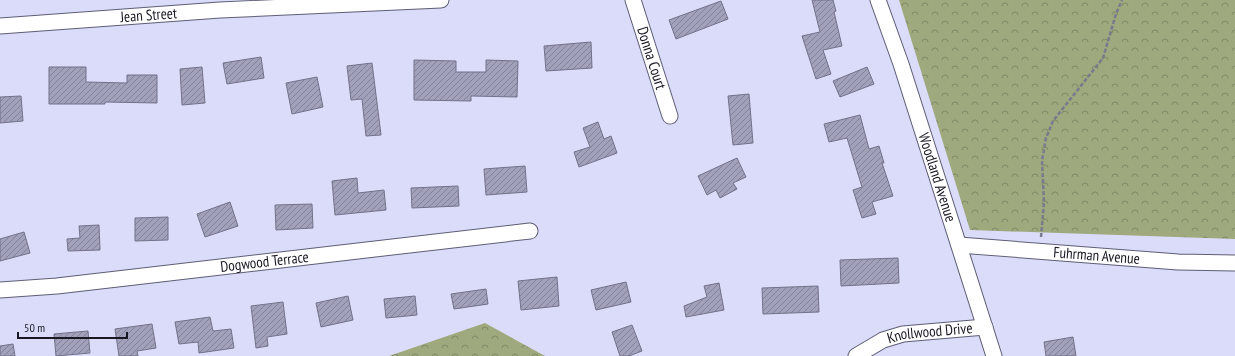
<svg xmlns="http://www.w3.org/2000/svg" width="1235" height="356" viewBox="0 0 1235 356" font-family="'PT Sans Narrow',sans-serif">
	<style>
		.forest { fill: url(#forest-crowns) }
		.building { fill: url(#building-hatch); stroke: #71718a }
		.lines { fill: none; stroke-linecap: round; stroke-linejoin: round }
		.minor-casing { stroke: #5d5d75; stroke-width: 17 }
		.path { stroke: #797a8d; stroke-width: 2.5; stroke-dasharray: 4 2; stroke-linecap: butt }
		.minor { stroke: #fff; stroke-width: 15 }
		.labels { text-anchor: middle; stroke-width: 4; stroke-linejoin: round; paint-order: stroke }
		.street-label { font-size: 15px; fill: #191923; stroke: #dbdcf9 }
	</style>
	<defs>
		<pattern id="forest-crowns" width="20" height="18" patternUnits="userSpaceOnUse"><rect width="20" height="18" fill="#9ea97d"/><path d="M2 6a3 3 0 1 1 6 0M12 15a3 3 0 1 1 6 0" fill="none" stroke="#808966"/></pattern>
		<pattern id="building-hatch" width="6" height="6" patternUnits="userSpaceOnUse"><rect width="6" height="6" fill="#a1a1bc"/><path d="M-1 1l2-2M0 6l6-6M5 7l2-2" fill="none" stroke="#828298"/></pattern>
	</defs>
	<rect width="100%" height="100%" fill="#dbdcf9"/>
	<g class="forest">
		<path d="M899 0H1235V239L970 230Z"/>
		<path d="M485 323 545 356H389Z"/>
	</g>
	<g class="building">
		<path d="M812 0H833L836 11 834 12 842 46 823 50 831 74 816 79 802 36 820 32Z"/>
		<path d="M721 1 728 19 676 39 669 20Z"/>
		<path d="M591 42 592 68 546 71 544 46Z"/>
		<path d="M261 57 264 78 227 84 223 63Z"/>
		<path d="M414 60 456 61V72H486V60L518 61 517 97 471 96V101L414 100Z"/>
		<path d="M372 63 381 135 366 136 362 99 351 100 347 66Z"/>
		<path d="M49 67H86V82L127 83V75H157V103L105 102V104H49Z"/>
		<path d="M202 67 205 103 182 105 180 69Z"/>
		<path d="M867 67 874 84 840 97 833 81Z"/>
		<path d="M317 77 323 107 292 114 286 83Z"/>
		<path d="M749 94 753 143 733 145 728 96Z"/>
		<path d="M21 96 23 121 0 123V97Z"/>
		<path d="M860 115 869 149 879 146 884 163H882L893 196 872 202 876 214 862 218 853 190 862 187 847 138 829 142 824 124Z"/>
		<path d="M598 122 604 139 611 136 617 153 579 167 574 152 590 147 583 128Z"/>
		<path d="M737 158 746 177 733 183 737 189 720 198 716 190 707 195 698 176Z"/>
		<path d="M525 166 527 192 486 195 484 169Z"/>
		<path d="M357 178 358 193 384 190 386 210 335 215 332 181Z"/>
		<path d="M458 186 459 206 412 208 411 188Z"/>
		<path d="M230 202 238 226 205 237 197 214Z"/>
		<path d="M312 204 313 228 276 230 275 205Z"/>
		<path d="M168 217V240L135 241V218Z"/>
		<path d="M99 225 100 250 68 251 67 239 80 238 79 226Z"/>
		<path d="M24 232 30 253 0 261V239Z"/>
		<path d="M898 258 899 283 841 286 840 260Z"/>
		<path d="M557 277 559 306 521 310 518 281Z"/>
		<path d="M626 282 631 302 596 310 591 290Z"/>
		<path d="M719 283 724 310 686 317 684 306 707 297 704 286Z"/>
		<path d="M818 286 819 312 763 314 762 288Z"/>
		<path d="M486 289 488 304 454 309 451 294Z"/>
		<path d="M348 296 353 320 321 327 316 303Z"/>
		<path d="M415 296 417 315 386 318 384 299Z"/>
		<path d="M283 302 287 334 267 337 268 346 256 348 251 306Z"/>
		<path d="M210 317 213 331 231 329 234 348 199 353 198 342 179 344 175 322Z"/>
		<path d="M152 324 156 348 137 351 138 356H119L115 329Z"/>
		<path d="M632 325 642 351 629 356H620L612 332Z"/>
		<path d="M88 331 90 353 56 356 54 334Z"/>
		<path d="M1073 337 1076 356H1046L1044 342Z"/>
		<path d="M13 344 15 356H0V346Z"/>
	</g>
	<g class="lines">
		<defs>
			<g id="minor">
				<path id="s1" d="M633 0 670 116"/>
				<path id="s2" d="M878 0 901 64 994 356"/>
				<path id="s3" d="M0 26 220 10 441 0"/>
				<path id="s4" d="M959 245 1178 262 1235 263"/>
				<path id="s5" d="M0 290 57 286 530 231"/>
				<path id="s6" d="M856 356 883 340 903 334 985 327"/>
			</g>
		</defs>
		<use href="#minor" class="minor-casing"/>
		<path class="path" d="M1041 237 1044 202 1042 161 1046 138 1053 121 1103 58 1116 14 1122 0"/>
		<use href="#minor" class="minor"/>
	</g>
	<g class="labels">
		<g class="street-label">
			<text dy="5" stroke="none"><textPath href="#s3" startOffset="149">Jean Street</textPath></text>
			<text dy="5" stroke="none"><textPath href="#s1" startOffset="61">Donna Court</textPath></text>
			<text dy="5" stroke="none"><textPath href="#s2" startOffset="187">Woodland Avenue</textPath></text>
			<text dy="5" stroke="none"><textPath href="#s4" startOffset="138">Fuhrman Avenue</textPath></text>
			<text dy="5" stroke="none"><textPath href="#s5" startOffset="266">Dogwood Terrace</textPath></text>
			<text dy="5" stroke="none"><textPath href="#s6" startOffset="79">Knollwood Drive</textPath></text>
		</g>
	</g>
	<path d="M18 332v6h109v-6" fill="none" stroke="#191923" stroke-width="2"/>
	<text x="24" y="332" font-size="12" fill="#191923" stroke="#dbdcf9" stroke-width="3" paint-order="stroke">50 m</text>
</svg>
